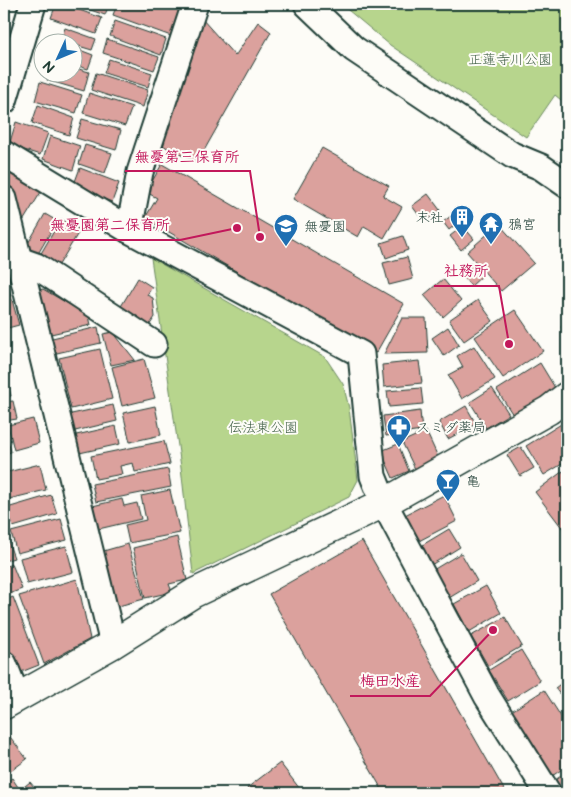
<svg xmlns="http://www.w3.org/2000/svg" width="571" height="797" viewBox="0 0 571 797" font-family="'Balsamiq Sans','Klee One',sans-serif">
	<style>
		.green { fill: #b7d58d; stroke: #6b8960 }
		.building { fill: #dba19d; stroke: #1f3d34 }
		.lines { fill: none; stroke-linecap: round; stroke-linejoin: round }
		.minor-casing { stroke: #1f3d34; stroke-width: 29 }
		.tertiary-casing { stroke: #1f3d34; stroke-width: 31 }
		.minor { stroke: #fdfcf7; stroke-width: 25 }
		.tertiary { stroke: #fdfcf7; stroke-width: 28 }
		.labels { text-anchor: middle; stroke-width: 4; stroke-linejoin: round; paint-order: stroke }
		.park-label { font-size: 14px; fill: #45634a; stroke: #fdfcf7 }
		.poi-label { font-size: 14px; fill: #1f3d34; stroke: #fdfcf7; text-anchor: start }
		.leader { fill: none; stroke: #c2185b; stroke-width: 2 }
		.callout-dot { fill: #c2185b; stroke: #fdfcf7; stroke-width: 2 }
		.callout-label { font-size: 15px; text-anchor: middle; font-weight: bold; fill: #c2185b; stroke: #fdfcf7; stroke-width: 4; stroke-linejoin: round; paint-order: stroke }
	</style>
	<rect width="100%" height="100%" fill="#fdfcf7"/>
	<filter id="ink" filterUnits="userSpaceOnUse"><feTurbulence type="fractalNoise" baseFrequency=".02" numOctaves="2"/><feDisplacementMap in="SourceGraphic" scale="10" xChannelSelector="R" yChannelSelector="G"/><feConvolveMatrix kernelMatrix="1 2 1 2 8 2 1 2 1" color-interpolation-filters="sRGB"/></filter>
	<g filter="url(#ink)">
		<g class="green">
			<path d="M343 4H567V105L555 95 526 137 390 45 348 10Z"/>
			<path d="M151 258 325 357 343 384 349 408 358 480 349 497 193 574 181 467Z"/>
		</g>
		<g class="building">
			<path d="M56 4H62L102 18 96 34 51 18Z"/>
			<path d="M73 4H109L105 15Z"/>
			<path d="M117 4H177L181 5 171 36 113 15Z"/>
			<path d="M202 19 235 56 258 22 271 32 197 163 162 145Z"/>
			<path d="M115 21 166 39 161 55 110 36Z"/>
			<path d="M65 28 96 39 92 50 72 44V42L61 40Z"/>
			<path d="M4 37 12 42 4 56Z"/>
			<path d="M107 39 159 57 154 70 103 53Z"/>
			<path d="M72 47 93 55 88 69 72 64Z"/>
			<path d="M109 59 152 73 148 87 104 73Z"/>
			<path d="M72 67 89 72 84 91 47 80 49 72H72Z"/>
			<path d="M96 73 148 90 143 107 91 90Z"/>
			<path d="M40 82 82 95 76 113 35 101Z"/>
			<path d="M89 93 132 107 125 126 83 113Z"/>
			<path d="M38 105 74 118 69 135 32 123Z"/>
			<path d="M82 119 121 130 116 150 76 138Z"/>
			<path d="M16 122 48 133 40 155 9 145Z"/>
			<path d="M50 136 80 146 73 170 43 159Z"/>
			<path d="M85 145 112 153 105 173 79 164Z"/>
			<path d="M322 148 389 186 383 196 402 207 384 238 364 226 358 237 293 199Z"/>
			<path d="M162 164 404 304 376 353 145 218 157 198 146 192Z"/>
			<path d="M80 168 119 183 112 202 73 187Z"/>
			<path d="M8 172 41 192 22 223 14 218 4 181V178Z"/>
			<path d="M428 194 440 210 424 222 412 206Z"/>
			<path d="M45 214 57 221 35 259 23 252Z"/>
			<path d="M451 216 457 223 449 230 443 222Z"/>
			<path d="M61 219 80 230 54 273 36 262Z"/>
			<path d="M499 224 534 263 501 291 467 252Z"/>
			<path d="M463 226 474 239 461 250 450 236Z"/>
			<path d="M403 236 408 250 386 258 381 243Z"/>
			<path d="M407 257 413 279 389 285 383 263Z"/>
			<path d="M470 263 482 276 471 286 459 272Z"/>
			<path d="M4 271 19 325 4 329Z"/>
			<path d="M138 278 152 287 147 295 153 298 155 317 149 326 120 308Z"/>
			<path d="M443 279 461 301 443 317 424 295Z"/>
			<path d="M43 289 89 316 91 325 42 336 32 292Z"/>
			<path d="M478 300 493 321 464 341 449 320Z"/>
			<path d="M515 310 543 351 503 378 475 337Z"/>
			<path d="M402 318H426L428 353 384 354Z"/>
			<path d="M567 321V334L561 327Z"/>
			<path d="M98 327 101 343 48 355 44 340Z"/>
			<path d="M448 327 459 345 444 356 432 338Z"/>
			<path d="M113 332 135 360 111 365 103 334Z"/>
			<path d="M474 346 495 379 462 399 448 375 463 367 457 356Z"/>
			<path d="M100 349 112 399 71 409 59 358Z"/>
			<path d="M144 359 155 398 122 406 112 367Z"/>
			<path d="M419 361 422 383 384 387 382 365Z"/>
			<path d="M540 363 557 391 515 418 497 390Z"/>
			<path d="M7 380 11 396 4 397V381Z"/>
			<path d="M421 388 423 404 389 407 387 391Z"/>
			<path d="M492 388 509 414 486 428 470 402Z"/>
			<path d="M13 401 17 419 4 421V402Z"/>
			<path d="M113 405 117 421 71 432 67 415Z"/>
			<path d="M155 406 161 435 130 442 123 413Z"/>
			<path d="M466 406 476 424 448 439 439 422Z"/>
			<path d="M420 411 422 431 386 436 383 416Z"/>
			<path d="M33 419 39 443 14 450 8 425Z"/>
			<path d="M566 421 567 461 544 475 526 446Z"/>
			<path d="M4 426 11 452 4 454Z"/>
			<path d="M116 426 120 444 75 454 72 436Z"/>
			<path d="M426 431 438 457 415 469 402 442Z"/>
			<path d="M164 441 170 464 135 472 133 463 120 466 122 474 96 479 91 456Z"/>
			<path d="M398 444 409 471 393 478 381 451Z"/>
			<path d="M521 447 534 468 520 476 507 455Z"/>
			<path d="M40 464 46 490 5 500 4 496V473Z"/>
			<path d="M168 469 171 487 96 502 92 484Z"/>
			<path d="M563 471 567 477V498L563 502 567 508V532L566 533 535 492Z"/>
			<path d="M170 490 180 533 129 543 125 525 146 520 141 496Z"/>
			<path d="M51 495 57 514 13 527 7 508Z"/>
			<path d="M444 495 457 521 415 543 401 517Z"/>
			<path d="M122 499 124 506 137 503 141 519 90 531 84 508Z"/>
			<path d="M61 519 67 540 17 553 11 532Z"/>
			<path d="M449 529 460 547 431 565 419 547Z"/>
			<path d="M4 533H5L14 558 4 561Z"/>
			<path d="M177 537 187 580 169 584 172 592 145 598 133 548Z"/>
			<path d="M362 541 506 793H384L269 594Z"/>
			<path d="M128 544 144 599 115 607 100 552Z"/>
			<path d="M66 546 73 572 27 584 20 558Z"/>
			<path d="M461 553 477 581 449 598 433 570Z"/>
			<path d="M12 564 22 589 4 596V567Z"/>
			<path d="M77 579 90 639 44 664 19 596Z"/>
			<path d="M486 586 501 613 469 632 454 604Z"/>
			<path d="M13 597 39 665 16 674 4 641V601Z"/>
			<path d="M505 617 522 646 488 666 471 636Z"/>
			<path d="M521 650 540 681 508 701 489 670Z"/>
			<path d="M567 679V704L555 688Z"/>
			<path d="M544 690 567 726V766L552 776 510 712Z"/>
			<path d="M4 729 27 759 4 776Z"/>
			<path d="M280 763 303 793H251L247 788Z"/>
			<path d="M567 772V793H563L555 780Z"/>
			<path d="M12 778 20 790 30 782 39 793H4V784Z"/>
		</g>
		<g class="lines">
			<defs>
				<g id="minor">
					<path d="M307 4 354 49 512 155 541 167 567 185"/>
					<path d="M4 101 33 4"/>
					<path d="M4 154 129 230 361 354 373 476 384 503 487 696 548 793"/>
					<path d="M4 199 113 644"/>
					<path d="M129 230 140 172 195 4"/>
					<path d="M8 253 19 260 36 266 154 344"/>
					<path d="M4 664 17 697"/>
				</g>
				<path id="tertiary" d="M4 705 113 644 194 593 384 503 549 410 567 396"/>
			</defs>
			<use href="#minor" class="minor-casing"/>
			<use href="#tertiary" class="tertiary-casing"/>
			<use href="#minor" class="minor"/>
			<use href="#tertiary" class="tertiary"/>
		</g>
	</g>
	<defs>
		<symbol id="building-pin" viewBox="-11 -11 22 30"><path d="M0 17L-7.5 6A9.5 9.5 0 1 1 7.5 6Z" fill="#1f6fb2" stroke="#fdfcf7"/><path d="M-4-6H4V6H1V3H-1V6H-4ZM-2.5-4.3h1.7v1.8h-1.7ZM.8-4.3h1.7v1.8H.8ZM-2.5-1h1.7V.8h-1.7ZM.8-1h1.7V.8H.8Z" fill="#fff"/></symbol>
		<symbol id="temple-pin" viewBox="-11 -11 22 30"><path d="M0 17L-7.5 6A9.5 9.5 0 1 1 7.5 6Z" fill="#1f6fb2" stroke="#fdfcf7"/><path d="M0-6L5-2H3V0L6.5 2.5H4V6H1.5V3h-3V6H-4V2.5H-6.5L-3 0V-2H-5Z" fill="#fff"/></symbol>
		<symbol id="school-pin" viewBox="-11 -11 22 30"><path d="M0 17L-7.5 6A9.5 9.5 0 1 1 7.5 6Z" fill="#1f6fb2" stroke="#fdfcf7"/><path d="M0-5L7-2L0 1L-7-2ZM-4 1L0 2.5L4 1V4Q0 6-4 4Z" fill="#fff"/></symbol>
		<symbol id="pharmacy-pin" viewBox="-11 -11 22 30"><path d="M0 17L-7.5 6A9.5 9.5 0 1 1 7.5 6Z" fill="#1f6fb2" stroke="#fdfcf7"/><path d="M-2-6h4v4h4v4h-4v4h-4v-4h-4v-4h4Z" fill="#fff"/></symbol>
		<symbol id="bar-pin" viewBox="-11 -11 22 30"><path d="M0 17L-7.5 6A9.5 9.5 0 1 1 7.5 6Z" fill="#1f6fb2" stroke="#fdfcf7"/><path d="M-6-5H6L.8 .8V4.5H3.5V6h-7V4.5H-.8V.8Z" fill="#fff"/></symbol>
	</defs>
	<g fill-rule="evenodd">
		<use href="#building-pin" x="448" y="203" width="28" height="38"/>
		<use href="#temple-pin" x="477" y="210" width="28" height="38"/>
		<use href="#school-pin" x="272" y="212" width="28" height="38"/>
		<use href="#pharmacy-pin" x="385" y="413" width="28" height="38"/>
		<use href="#bar-pin" x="434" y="467" width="28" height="38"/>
	</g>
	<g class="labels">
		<g class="park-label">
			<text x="510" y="64">正蓮寺川公園</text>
			<text x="263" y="432">伝法東公園</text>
		</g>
		<g class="poi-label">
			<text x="444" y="222" text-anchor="end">末社</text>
			<text x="508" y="229">鴉宮</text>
			<text x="304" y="231">無憂園</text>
			<text x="416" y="432">スミダ薬局</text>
			<text x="466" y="486">亀</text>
		</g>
	</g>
	<path class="leader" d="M260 237L250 171H125M237 228L180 240H40M509 344L499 286H434M493 630L430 696H350"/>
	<g class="callout-dot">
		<circle cx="260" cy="237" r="5"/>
		<circle cx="237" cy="228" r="5"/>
		<circle cx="509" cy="344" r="5"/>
		<circle cx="493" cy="630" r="5"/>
	</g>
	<g class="callout-label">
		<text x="187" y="162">無憂第三保育所</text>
		<text x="110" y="230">無憂園第二保育所</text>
		<text x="466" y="276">社務所</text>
		<text x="390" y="686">梅田水産</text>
	</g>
	<rect width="571" height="797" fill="none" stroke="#fdfcf7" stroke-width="20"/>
	<rect x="10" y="10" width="551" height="777" fill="none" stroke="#1f3d34" stroke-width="2" filter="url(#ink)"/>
	<g transform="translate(58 58) rotate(226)"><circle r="24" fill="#fdfcf7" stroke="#a4b0a9"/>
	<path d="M0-4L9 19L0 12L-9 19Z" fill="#1f6fb2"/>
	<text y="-8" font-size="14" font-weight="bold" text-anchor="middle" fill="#1f3d34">N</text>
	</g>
</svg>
